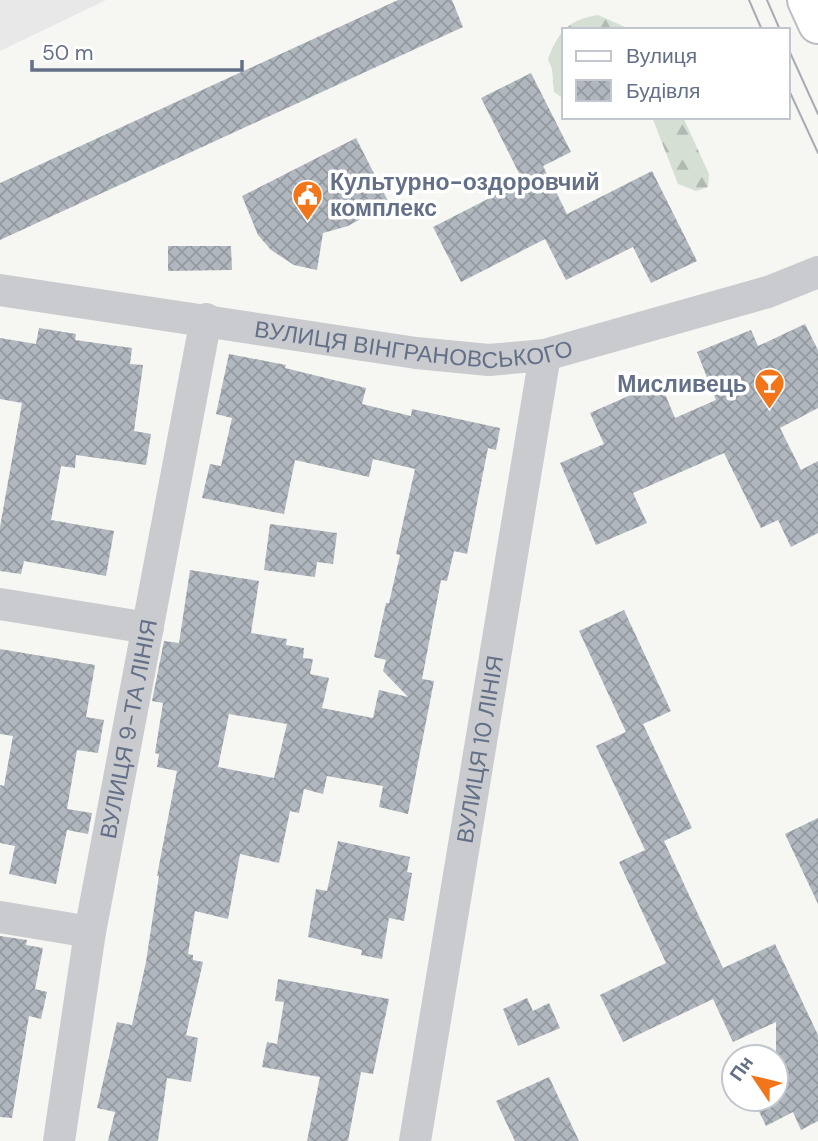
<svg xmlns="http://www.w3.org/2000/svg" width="818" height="1141" viewBox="0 0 818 1141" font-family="'DM Sans',sans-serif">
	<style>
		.built { fill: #e7e8e7 }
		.forest { fill: url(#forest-firs) }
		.building { fill: url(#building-cross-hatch); fill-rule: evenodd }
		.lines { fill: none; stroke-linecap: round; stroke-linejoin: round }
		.secondary-casing { stroke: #babec4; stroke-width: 42 }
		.minor { stroke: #c9cbcf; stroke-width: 32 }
		.secondary { stroke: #fff; stroke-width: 38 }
		.tram { stroke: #a8acb3; stroke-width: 2 }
		.labels { text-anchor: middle; stroke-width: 7; stroke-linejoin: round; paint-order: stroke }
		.poi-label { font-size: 23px; font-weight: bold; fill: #637087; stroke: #fff; text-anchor: start }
		.street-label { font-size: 23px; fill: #637087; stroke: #fff }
	</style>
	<defs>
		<pattern id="forest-firs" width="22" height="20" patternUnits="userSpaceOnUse" patternTransform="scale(1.75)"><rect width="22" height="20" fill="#d6dfd4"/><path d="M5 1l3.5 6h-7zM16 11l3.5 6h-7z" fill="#b1b9b2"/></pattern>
		<pattern id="building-cross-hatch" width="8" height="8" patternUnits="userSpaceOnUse" patternTransform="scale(1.75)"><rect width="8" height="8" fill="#b1b7be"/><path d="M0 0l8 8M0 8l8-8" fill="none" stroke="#9499a0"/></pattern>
	</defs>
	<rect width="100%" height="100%" fill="#f6f7f3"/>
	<path class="built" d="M0 0H106L0 51Z"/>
	<g class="forest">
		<path d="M598 15 632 30H564V99L554 92 552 69 548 59C559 31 568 20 598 15Z"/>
		<path d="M652 117H683L709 174 708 187 696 191 678 184Z"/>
	</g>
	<g class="building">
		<path d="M398 0H452L463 27 0 240V183Z"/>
		<path d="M531 73 571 152 543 166 567 214 652 171 697 261 651 283 633 247 566 280 545 239 461 282 433 227 523 181 481 98Z"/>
		<path d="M356 138 389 203 348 226 323 233 317 270 294 265 271 250 258 235 242 196Z"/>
		<path d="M168 246H231L232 270 168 271Z"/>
		<path d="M805 324 818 350V408L780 428 801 470 818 461V533L791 547 778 520 761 528 724 453 633 493 647 523 596 545 560 463 604 444 590 413 660 382 675 418 716 400 697 352 751 330 758 346Z"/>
		<path d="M39 328 76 334 75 340 132 348 130 364 143 365 134 431 151 434 146 465 76 455 75 468 61 466 51 520 114 531 106 576 24 561 21 574 0 571V527L22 403 0 399V338L36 344Z"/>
		<path d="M229 354 286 365 285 368 366 388 362 404 411 416 412 409 500 428 496 450 488 448 467 554 454 551 447 581 441 580 422 679 434 681 408 814 379 807 383 786 327 776 323 794 304 789 299 813 290 811 279 863 240 854 228 919 195 911 188 954 193 955V960L203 962 186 1035 198 1038 191 1082 167 1078 158 1141H108L115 1112 97 1108 117 1022 132 1025 146 962 159 876H157L177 771 157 767 159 754 155 753 163 703 152 701 164 641 179 643 190 570 259 581 251 633 287 639 286 645 304 648 303 658 313 659 310 674 329 678 322 708 373 718 379 690 408 697 383 671 386 660 374 657 386 603H389L400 555 396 554 415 469 373 459 369 477 295 460 284 514 202 498 210 464 221 466 232 418 216 414ZM229 714 287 724 274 778 218 767Z"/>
		<path d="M270 524 337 533 333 564 317 562 315 577 264 570Z"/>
		<path d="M624 610 671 711 626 732 579 631Z"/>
		<path d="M0 649 95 665 86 717 104 720 98 753 77 750 67 809 92 813 88 834 67 830 56 884 9 874 15 846 0 843V785L4 786 13 736 0 734Z"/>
		<path d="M643 724 692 828 664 841 723 968 775 944 818 1035V1121L801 1130 793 1112 766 1126 753 1099H776V1022L733 1042 713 999 623 1042 600 995 666 963 619 862 645 850 596 746Z"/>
		<path d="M818 818V904L785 834Z"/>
		<path d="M338 841 410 857 407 872 412 873 404 921 389 918 382 959 361 955 362 950 308 937 316 889 327 891Z"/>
		<path d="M0 936 27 940 26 945 43 948 35 989 47 992 41 1019 29 1016 12 1118 0 1117Z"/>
		<path d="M278 979 389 999 373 1074 361 1072 348 1141H307L320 1077 262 1067 267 1042 277 1044 284 1002 275 1001Z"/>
		<path d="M527 998 533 1011 549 1003 560 1028 518 1046 503 1009Z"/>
		<path d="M549 1077 579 1141H515L496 1101Z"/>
	</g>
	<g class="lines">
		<defs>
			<path id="secondary" d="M807 0 818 24"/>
		</defs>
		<use href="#secondary" class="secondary-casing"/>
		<g class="minor">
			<path id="s1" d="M0 290 416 353 489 360 545 355 768 292 818 272"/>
			<path d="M0 604 148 628"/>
			<path d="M0 917 90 932"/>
			<path id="s2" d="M59 1141 90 932 206 319"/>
			<path id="s3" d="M415 1141 545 355"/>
		</g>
		<use href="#secondary" class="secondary"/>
		<g class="tram">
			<path d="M749 0 762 30"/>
			<path d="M767 0 780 30"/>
			<path d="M788 48 818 114"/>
			<path d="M788 88 818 153"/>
		</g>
	</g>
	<defs>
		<symbol id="civic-pin" viewBox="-11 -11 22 30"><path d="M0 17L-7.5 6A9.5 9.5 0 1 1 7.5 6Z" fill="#f27519" stroke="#fff"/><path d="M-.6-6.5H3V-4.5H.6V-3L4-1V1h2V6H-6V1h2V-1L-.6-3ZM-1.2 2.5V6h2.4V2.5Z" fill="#fff"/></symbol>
		<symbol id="bar-pin" viewBox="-11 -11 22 30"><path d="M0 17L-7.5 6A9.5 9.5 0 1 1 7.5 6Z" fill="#f27519" stroke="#fff"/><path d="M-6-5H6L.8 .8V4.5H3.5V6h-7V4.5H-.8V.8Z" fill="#fff"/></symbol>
	</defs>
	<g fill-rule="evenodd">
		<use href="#civic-pin" x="290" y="178" width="35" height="47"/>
		<use href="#bar-pin" x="752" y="366" width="35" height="47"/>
	</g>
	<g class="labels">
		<g class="poi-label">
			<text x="330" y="190">Культурно-оздоровчий<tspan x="330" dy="26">комплекс</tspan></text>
			<text x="747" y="392" text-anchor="end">Мисливець</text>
		</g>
		<g class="street-label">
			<text dy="8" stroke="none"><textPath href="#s1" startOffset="418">ВУЛИЦЯ ВІНГРАНОВСЬКОГО</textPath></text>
			<text dy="8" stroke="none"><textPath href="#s2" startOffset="418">ВУЛИЦЯ 9-ТА ЛІНІЯ</textPath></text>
			<text dy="8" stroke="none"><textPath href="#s3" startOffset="397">ВУЛИЦЯ 10 ЛІНІЯ</textPath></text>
		</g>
	</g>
	<rect x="562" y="28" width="228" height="91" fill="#ffffff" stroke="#c1c6cf" stroke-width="2"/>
	<rect x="576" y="51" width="35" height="10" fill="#ffffff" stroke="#c1c6cf" stroke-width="2"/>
	<text x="626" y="63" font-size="21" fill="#637087">Вулиця</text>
	<rect x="576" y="80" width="35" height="21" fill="url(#building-cross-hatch)" stroke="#c1c6cf" stroke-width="2"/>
	<text x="626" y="98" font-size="21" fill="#637087">Будівля</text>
	<g transform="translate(755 1078) rotate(305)"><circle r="33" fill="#ffffff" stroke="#c1c6cf" stroke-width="2"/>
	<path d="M0-5L12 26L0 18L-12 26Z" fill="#f27519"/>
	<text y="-10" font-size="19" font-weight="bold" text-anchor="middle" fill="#637087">Пн</text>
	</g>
	<path d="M32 60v10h210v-10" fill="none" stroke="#637087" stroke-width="3.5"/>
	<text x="42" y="60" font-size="21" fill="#637087" stroke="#ffffff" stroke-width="5" paint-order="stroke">50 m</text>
</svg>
